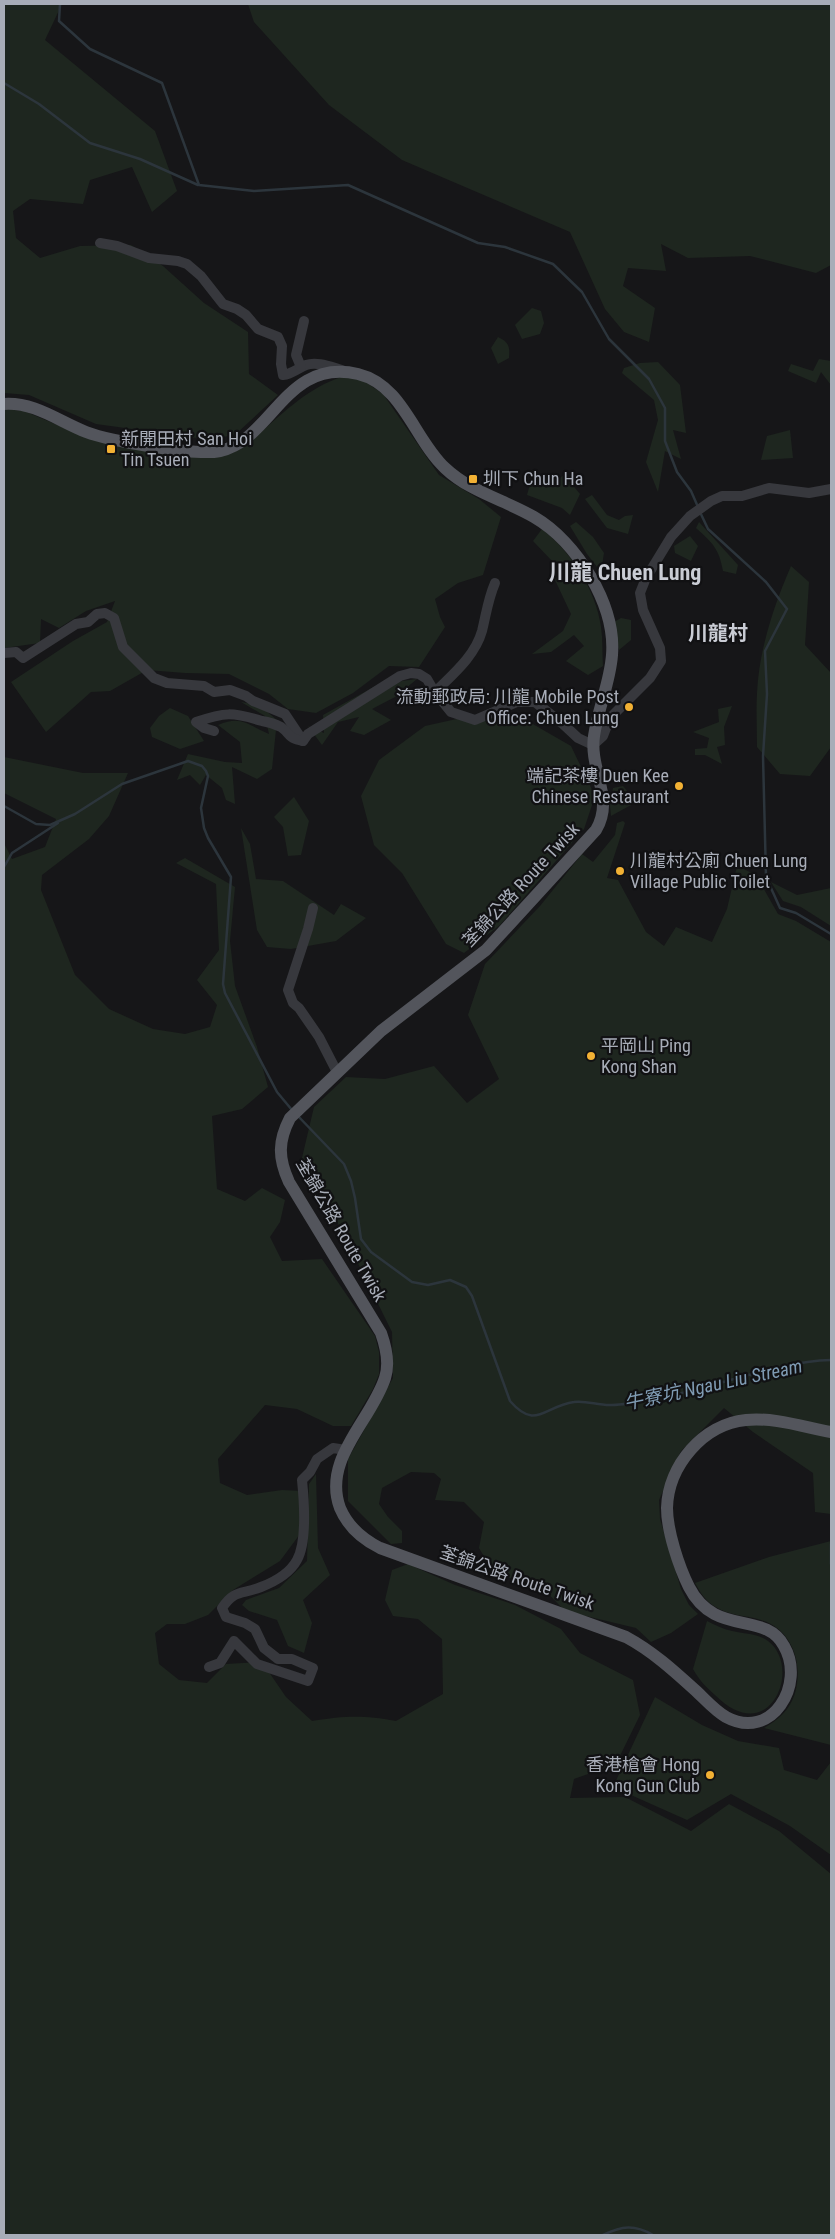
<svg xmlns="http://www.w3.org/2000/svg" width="835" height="2239" viewBox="0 0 835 2239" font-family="'Roboto Condensed','Noto Sans TC',sans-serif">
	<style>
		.green { fill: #1e261f }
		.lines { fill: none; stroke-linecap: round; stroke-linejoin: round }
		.stream { stroke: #2c353c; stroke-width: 2.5 }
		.minor { stroke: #37383d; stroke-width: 10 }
		.major { stroke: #53555c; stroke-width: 12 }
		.poi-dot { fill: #f2b134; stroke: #111113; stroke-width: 2 }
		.labels { text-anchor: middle; stroke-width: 4.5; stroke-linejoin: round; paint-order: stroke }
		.poi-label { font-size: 18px; fill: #a8adb8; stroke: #111113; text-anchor: start }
		.street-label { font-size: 18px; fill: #a8adb8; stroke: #111113 }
		.water-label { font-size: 19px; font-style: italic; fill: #7f9bb3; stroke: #111113 }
		.quarter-label { font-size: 20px; font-weight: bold; fill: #c9ccd4; stroke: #111113 }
		.district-label { font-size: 22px; font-weight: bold; fill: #c9ccd4; stroke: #111113 }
	</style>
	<rect width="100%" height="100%" fill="#161618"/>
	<g class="green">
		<path d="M4 4H62L45 40 155 131 177 191 152 212 132 167 90 180 83 204 30 199 13 211 16 238 40 258 80 246 131 245 163 266 204 303 248 332 249 374 278 395 236 434 212 440 96 424 29 395 4 393Z"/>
		<path d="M248 4H831V265L816 273 750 256 688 258 661 244 666 271 628 268 623 286 655 308 649 342 624 332 605 309 570 232 402 160 329 105 254 22Z"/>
		<path d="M532 308 541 311 544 323 540 334 522 339 515 325Z"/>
		<path d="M498 337C509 342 510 347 509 358L498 364 491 348Z"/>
		<path d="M819 359 831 361V385L821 372 816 383 788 371 791 364 813 371Z"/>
		<path d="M658 362 680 385 686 433 673 430 681 459 665 451 658 492 646 462 658 420 654 400 622 373 624 368 640 363Z"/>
		<path d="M354 374 383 394 439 475 479 499 501 517 483 575 458 583 435 599 440 617 445 627 419 667 389 666 353 693 316 713 288 709 269 694 229 674 185 673 147 670 110 691 91 692 46 732 11 682 73 641 107 622 115 601 86 611 59 628 41 619 40 643 4 648V409L24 411 91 439 232 453C247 446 257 436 269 425 294 403 320 380 354 374Z"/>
		<path d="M790 430 793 458 761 460 767 436Z"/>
		<path d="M564 475 580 494 570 515 562 508 527 495 532 477 546 488Z"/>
		<path d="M592 495 607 515 619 520 625 516 633 515 628 534 607 528 585 499Z"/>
		<path d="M576 522 593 537 604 553 601 572 587 554 570 526Z"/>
		<path d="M699 522 738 565 736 574 723 571C719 549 713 543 696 528Z"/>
		<path d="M542 529C571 552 596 590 601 627 603 640 602 653 603 666L588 675 566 661 584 646 574 635 551 652 532 654 563 631 571 614 555 580 554 563 533 541Z"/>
		<path d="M690 536 698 546 691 561 675 553 674 546Z"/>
		<path d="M791 566 809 582 805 645 831 673V747L810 776 780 774 757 747C757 729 756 711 757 693 759 650 774 605 791 566Z"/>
		<path d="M621 618 631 620V640L619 650 614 622Z"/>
		<path d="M417 679 395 697 372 709 391 720 364 735 350 731 359 717 338 722 322 745 308 726 324 733 323 715 379 684Z"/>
		<path d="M241 702 259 705 277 720 272 769 257 779 232 767 235 804 226 800 222 788 206 775 200 785 190 775 177 780 188 754 225 762 242 763 240 742 218 725C242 715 247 725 269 734L265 716Z"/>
		<path d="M732 706 724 727 725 745 717 747 722 764 705 755H695V749L707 748 709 738 693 732 719 722 718 709Z"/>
		<path d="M170 708 188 716 204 741 180 749 152 737 150 728 159 716Z"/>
		<path d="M479 714 524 719 571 746 595 796 584 829 500 925 464 953 446 944 402 873 374 845 361 796 379 760 425 726Z"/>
		<path d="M4 757 83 773H128L109 816 89 839 42 875 41 890 75 975 109 1009 153 1029 185 1034 210 1027 217 1005 197 980 219 950 216 884 176 863 185 858 235 887 230 941 235 986 257 1047 268 1087 242 1109 212 1116 217 1189 245 1201 262 1188 285 1200 280 1222 270 1237 282 1261 322 1259 375 1336 379 1352V1374L373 1389 351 1426H333L297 1409 265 1405 218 1459 220 1483 247 1495 282 1490 302 1491 300 1534 280 1561 233 1590 208 1615 185 1624H167L155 1633 159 1664 179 1680 207 1683 226 1664 262 1662 286 1697 312 1721C345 1716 362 1715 396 1721L443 1694 442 1639 418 1619 393 1616 385 1600 392 1570 408 1564 455 1585 515 1605 561 1629 580 1653 633 1680 640 1715 616 1764 574 1779 570 1798 625 1797 691 1831 729 1804 779 1831 831 1874V2235H4V843L12 859 45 847 56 819 4 793Z"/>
		<path d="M623 786 634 799 631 805 611 816 610 806 613 788Z"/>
		<path d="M294 797 309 821 301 855 288 856 283 827 274 817Z"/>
		<path d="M623 821 625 823 607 878 618 880 646 932 664 946 676 927 712 942 727 909 737 866 756 875 778 914 796 921 831 942V1514L815 1512 813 1473 753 1432 724 1408 681 1451 659 1500 660 1519 681 1589 689 1605 698 1614 671 1633 651 1642 636 1628 565 1611 534 1579 496 1577 479 1548 484 1522 464 1502 435 1500 441 1479 434 1473 411 1472 382 1488 379 1504 388 1517 402 1531V1543L391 1544 348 1501V1459L393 1378 392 1332 340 1227 301 1162 314 1107 346 1077 385 1079 434 1066 467 1103 499 1079 468 1015 485 964 540 906 582 854 593 862 615 835 617 823Z"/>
		<path d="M241 828 250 844 256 879 283 881 334 915 341 904 366 918 336 941 291 949 267 947 257 930Z"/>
		<path d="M771 882 797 895 831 888V926L801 907 783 901Z"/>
		<path d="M316 1474 318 1548 330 1575 303 1600 312 1623 304 1653 288 1646 277 1620 249 1611 242 1605 246 1600 279 1588 307 1561 309 1484Z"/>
		<path d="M831 1541V1745L764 1728C782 1718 794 1705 797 1684 801 1657 789 1628 761 1620 745 1615 729 1616 714 1606 705 1600 700 1592 695 1583L769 1557Z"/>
		<path d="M707 1621C715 1625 723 1629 732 1631 744 1634 757 1633 768 1641 803 1667 770 1750 715 1695 706 1687 699 1680 693 1669Z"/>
		<path d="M655 1697 702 1725 738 1741 779 1748 784 1770 817 1780 831 1762V1855L790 1826 731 1794 687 1820 613 1787Z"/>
	</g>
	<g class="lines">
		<g class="stream">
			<path d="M60 4 59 21 90 49 162 83 199 185 254 191 348 185 478 243 505 247 553 264 582 292 609 339 649 379 665 408V441L677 472 691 491 698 507"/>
			<path d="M4 83 39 104 90 143 140 159 198 185"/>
			<path d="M700 512 708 529 766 582 787 609 765 651 767 694 763 756 766 877 780 908 796 913 831 934"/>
			<path d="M4 806 36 824 50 825 75 814 122 784 188 761 202 766 206 771 208 776 201 808 204 828 208 838 231 877 223 984 225 993 277 1092 292 1110"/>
			<path d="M4 867 12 853 58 823"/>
			<path d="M297 1115 344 1164 351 1181 355 1198 361 1239 371 1252 412 1282 428 1285 450 1280 466 1287 472 1296 510 1401C536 1431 544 1406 574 1402 586 1400 599 1406 612 1405 629 1405 648 1400 664 1397 717 1387 779 1361 831 1360"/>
			<path d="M831 1544V1564"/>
			<path d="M603 2235C622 2226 634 2224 653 2235"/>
		</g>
		<g class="minor">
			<path d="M100 243 117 246 149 258 178 261 187 264 201 276 223 304 237 309 246 315 258 329 278 337 282 346 281 364 283 375C292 374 298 368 306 365 317 361 331 367 342 370"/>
			<path d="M301 367 296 355 304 321"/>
			<path d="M4 653 16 652 23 658 76 624 88 622 97 614 105 613 114 618 123 647 154 678 167 683 204 686 214 692 230 690 246 696 253 701 285 714 303 741"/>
			<path d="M435 692C453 674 475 656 482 631 486 615 488 599 495 583"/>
			<path d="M214 731 204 728 196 722C225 712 232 712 262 721 268 722 275 724 281 727 292 735 287 738 303 741L308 734 400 676 411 673 419 674 427 679 434 691 451 712 475 720 517 702H535L563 724 578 738 593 745 603 736 610 718 650 678 661 661 660 648 643 610 640 593 646 578 671 537 690 516 711 501 722 496H742L769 488 809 493 831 489"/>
			<path d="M313 908 308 929 288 990 293 1003 299 1008 319 1037 337 1072"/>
			<path d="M209 1667 220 1663 234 1641 257 1664 308 1681 313 1668 292 1659H278L264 1648 255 1629 245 1623 226 1617 222 1608C235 1589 241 1595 261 1587 274 1582 290 1573 297 1560 307 1542 304 1500 302 1480L310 1472 317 1459 333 1448 346 1450"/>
		</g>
		<path class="major" d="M4 404C35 402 58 421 86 432 110 441 195 456 220 451 272 440 286 357 358 374 403 385 414 439 445 468 470 492 505 500 534 517 577 542 616 605 612 655 610 683 598 708 594 736 589 770 615 798 596 830L486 950 381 1031 290 1118C278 1141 278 1158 289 1182L381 1333C386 1347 390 1363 385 1378 371 1421 322 1459 340 1508 348 1527 362 1539 380 1548L626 1637C652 1651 673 1670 695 1690 705 1699 714 1710 726 1717 772 1742 806 1684 784 1646 765 1610 715 1638 689 1587 679 1567 667 1531 667 1508 668 1466 703 1424 746 1420 773 1417 804 1427 831 1432"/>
	</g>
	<g class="poi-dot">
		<rect x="106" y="444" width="10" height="10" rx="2.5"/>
		<rect x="468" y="474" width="10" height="10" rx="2.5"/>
		<circle cx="629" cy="707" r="5"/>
		<circle cx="679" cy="786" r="5"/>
		<circle cx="620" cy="871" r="5"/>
		<circle cx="591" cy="1056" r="5"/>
		<circle cx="710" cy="1775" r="5"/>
	</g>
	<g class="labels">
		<g class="poi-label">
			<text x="121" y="445">新開田村 San Hoi<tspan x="121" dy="21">Tin Tsuen</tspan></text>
			<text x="483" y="485">圳下 Chun Ha</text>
			<text x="619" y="703" text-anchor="end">流動郵政局: 川龍 Mobile Post<tspan x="619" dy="21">Office: Chuen Lung</tspan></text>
			<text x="669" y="782" text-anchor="end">端記茶樓 Duen Kee<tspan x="669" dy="21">Chinese Restaurant</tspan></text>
			<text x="630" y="867">川龍村公廁 Chuen Lung<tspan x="630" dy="21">Village Public Toilet</tspan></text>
			<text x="601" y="1052">平岡山 Ping<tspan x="601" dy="21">Kong Shan</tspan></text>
			<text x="700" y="1771" text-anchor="end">香港槍會 Hong<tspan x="700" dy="21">Kong Gun Club</tspan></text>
		</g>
		<g class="street-label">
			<text transform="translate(521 885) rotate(-47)" y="6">荃錦公路 Route Twisk</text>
			<text transform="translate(341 1230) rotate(60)" y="6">荃錦公路 Route Twisk</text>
			<text transform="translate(517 1578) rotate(19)" y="6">荃錦公路 Route Twisk</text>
		</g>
		<g class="water-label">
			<text transform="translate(713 1384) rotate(-12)" y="7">牛寮坑 Ngau Liu Stream</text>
		</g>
		<g class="quarter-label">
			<text x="718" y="640">川龍村</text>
		</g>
		<g class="district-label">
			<text x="625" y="580">川龍 Chuen Lung</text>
		</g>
	</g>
	<rect width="835" height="2239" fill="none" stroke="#a8adb8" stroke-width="10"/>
</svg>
